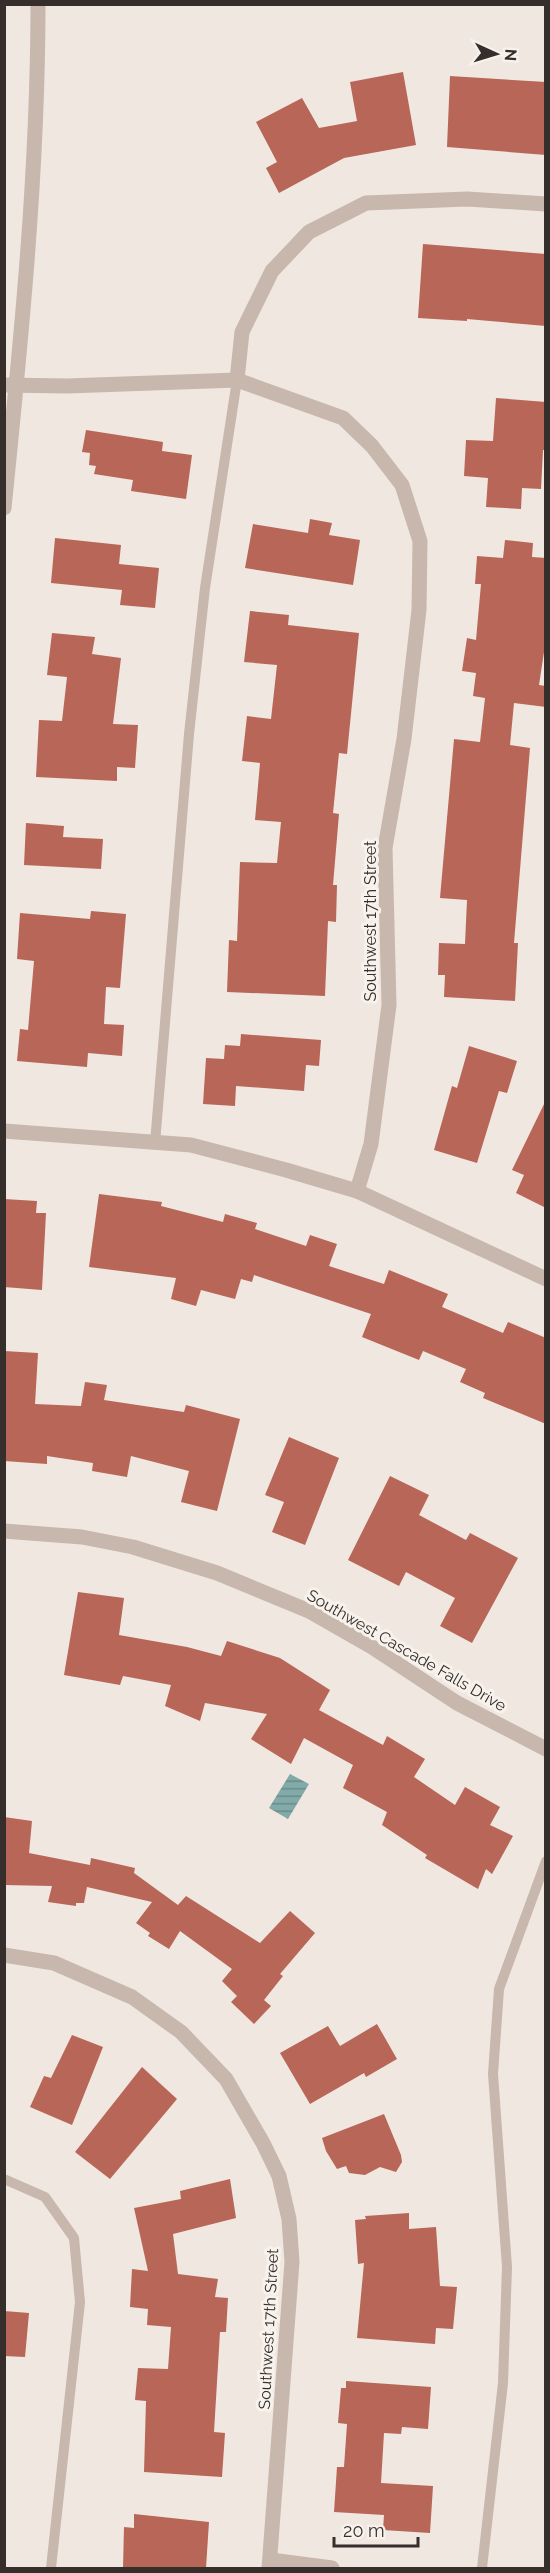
<svg xmlns="http://www.w3.org/2000/svg" width="550" height="2573" viewBox="0 0 550 2573" font-family="Raleway,sans-serif">
	<style>
		.water { fill: url(#water-rules) }
		.building { fill: #b76657 }
		.lines { fill: none; stroke-linecap: round; stroke-linejoin: round }
		.service { stroke: #c7b7ad; stroke-width: 10 }
		.minor { stroke: #c7b7ad; stroke-width: 15 }
		.labels { text-anchor: middle; stroke-width: 6; stroke-linejoin: round; paint-order: stroke }
		.street-label { font-size: 16px; fill: #362e2b; stroke: #f8f2ec }
	</style>
	<defs>
		<pattern id="water-rules" width="6" height="5" patternUnits="userSpaceOnUse" patternTransform="scale(1.5)"><rect width="6" height="5" fill="#82aaa8"/><path d="M0 2.5h6" fill="none" stroke="#6b8b89"/></pattern>
	</defs>
	<rect width="100%" height="100%" fill="#f0e7e0"/>
	<path class="water" d="M290 1774 309 1784 288 1819 269 1808Z"/>
	<g class="building">
		<path d="M403 72 416 145 344 158 279 193 266 168 277 162 256 122 302 98 319 128 357 121 350 82Z"/>
		<path d="M450 76 546 82V155L447 147Z"/>
		<path d="M423 244 546 254V326L467 319V321L418 318Z"/>
		<path d="M496 398 546 402V450H543L541 489 522 488 521 509 486 507 488 478 464 476 466 440 493 441Z"/>
		<path d="M86 430 163 442 162 451 192 455 186 499 131 491 133 480 94 474 96 466 89 465 90 453 82 452Z"/>
		<path d="M310 519 332 523 329 535 360 540 353 585 245 568 253 524 308 533Z"/>
		<path d="M55 538 121 545 119 564 159 568 155 608 120 605 122 590 51 583Z"/>
		<path d="M505 540 533 543 532 557 546 558V639L539 685 546 686V707L514 703 510 745 530 748 514 943H518L515 1001 444 997 445 975H438L439 943 465 944 467 900 440 898 454 739 480 742 485 698 473 696 476 673 462 671 467 638 476 640 481 584H475L477 556 503 558Z"/>
		<path d="M250 611 289 615 288 625 359 633 347 754 339 753 333 813 339 814 333 885H337L336 922 328 921 325 996 227 992 229 940 237 941 240 862 277 863 281 822 255 820 260 763 242 761 247 716 271 719 277 665 244 662Z"/>
		<path d="M52 633 95 637 92 654 121 658 113 724 138 725 135 768 117 767V781L36 777 39 720 62 721 67 677 47 675Z"/>
		<path d="M26 823 64 826 63 837 103 839 101 869 24 865Z"/>
		<path d="M91 911 126 914 120 988 106 987 104 1024 124 1025 122 1056 88 1053 87 1067 17 1061 20 1029 28 1030 34 961 17 959 20 913 90 919Z"/>
		<path d="M241 1034 321 1040 319 1066 306 1065 304 1091 236 1086 235 1106 203 1104 206 1058 224 1059 225 1045 240 1046Z"/>
		<path d="M469 1046 517 1061 507 1093 499 1091 477 1163 434 1150 452 1086 457 1088Z"/>
		<path d="M546 1100V1208L516 1193 524 1175 512 1170Z"/>
		<path d="M99 1194 162 1202 161 1206 223 1222 225 1214 257 1223 255 1229 306 1246 310 1235 337 1244 329 1266 384 1284 389 1270 448 1294 442 1307 503 1333 508 1322 546 1338V1424L483 1398 485 1393 460 1382 466 1369 423 1351 419 1360 362 1337 371 1314 254 1275 252 1282 241 1279 235 1299 201 1290 196 1306 171 1299 176 1278 89 1267Z"/>
		<path d="M4 1199 37 1201 36 1213H46L42 1290 4 1287Z"/>
		<path d="M4 1351 38 1353 35 1404 81 1406 85 1382 107 1385 104 1400 184 1412 186 1405 240 1419 217 1511 181 1502 189 1471 131 1456 127 1477 92 1471 93 1463 47 1456V1464L4 1461Z"/>
		<path d="M289 1437 339 1458 305 1545 272 1532 284 1502 265 1495Z"/>
		<path d="M390 1476 429 1495 419 1515 466 1540 470 1533 518 1558 472 1643 440 1626 455 1598 406 1572 399 1586 348 1560Z"/>
		<path d="M78 1592 124 1598 119 1635 187 1647 221 1656 227 1641 280 1658 330 1690 319 1710 383 1745 387 1736 425 1759 414 1777 455 1805 465 1787 500 1807 490 1825 513 1836 492 1874 486 1869 478 1889 425 1858 427 1855 382 1825 387 1812 343 1788 353 1765 304 1738 291 1764 251 1739 267 1714 205 1703 200 1721 165 1706 171 1685 123 1676 120 1685 64 1675Z"/>
		<path d="M4 1817 32 1821 29 1853 90 1865 91 1858 135 1868 134 1873 178 1905 186 1896 260 1943 290 1911 315 1933 280 1974 283 1976 264 2000 271 2006 254 2024 231 2002 237 1996 222 1981 232 1969 180 1931 169 1949 148 1936 150 1933 136 1923 152 1902 87 1887 84 1903H76V1906L48 1902 52 1886 4 1885Z"/>
		<path d="M377 2024 397 2059 366 2077 364 2073 310 2104 280 2053 328 2026 340 2046Z"/>
		<path d="M72 2035 103 2047 72 2125 30 2107 44 2076 51 2078Z"/>
		<path d="M142 2067 177 2099 110 2179 75 2152Z"/>
		<path d="M384 2114 401 2155 402 2162 396 2172 380 2167 365 2175 349 2173 346 2166 337 2169 326 2151 322 2138Z"/>
		<path d="M230 2179 236 2218 173 2234 178 2274 218 2279 215 2297 228 2298 226 2332H220L214 2432 225 2433 222 2477 144 2472 146 2401 135 2400 138 2368 168 2369 171 2327 147 2325 148 2309 130 2307 132 2269 148 2271 134 2208 181 2199 180 2191Z"/>
		<path d="M409 2213V2229L436 2227 440 2286 457 2287 453 2329 436 2328 435 2344 357 2338 364 2263 358 2264 355 2220 366 2219 365 2216Z"/>
		<path d="M4 2311 29 2313 25 2357 4 2356Z"/>
		<path d="M346 2381 431 2387 428 2429 402 2427 401 2434 384 2433 381 2483 433 2486 430 2533 383 2530 384 2515 334 2512 337 2467H344L347 2424 338 2423 341 2388H346Z"/>
		<path d="M134 2514 209 2522 206 2568H123L124 2527 134 2528Z"/>
	</g>
	<g class="lines">
		<g class="service">
			<path d="M155 1143 189 734 205 588 237 380"/>
			<path d="M4 2179 45 2197 74 2238 80 2302 51 2568"/>
			<path d="M482 2568 503 2383 507 2267 493 2074 499 1989 546 1861"/>
		</g>
		<g class="minor">
			<path d="M237 380 242 332 272 271 309 232 366 203 467 199 546 204"/>
			<path d="M4 385 67 386 237 380 343 418 372 446 402 485 420 541 419 610 404 739 385 848 389 1005 371 1144 357 1191"/>
			<path d="M4 508C21 341 38 172 38 4"/>
			<path d="M4 1131 191 1145 286 1170 357 1191 546 1279"/>
			<path d="M4 1531 82 1537 133 1547 217 1573 309 1611 372 1647 457 1703 546 1749"/>
			<path d="M4 1955 54 1963 132 1997 181 2032 226 2079 263 2143 279 2176 289 2219 292 2262 269 2568"/>
			<path d="M271 2560 332 2568"/>
		</g>
	</g>
	<g class="labels">
		<g class="street-label">
			<text transform="translate(370 921) rotate(-90)" y="6">Southwest 17th Street</text>
			<text transform="translate(407 1650) rotate(30)" y="6">Southwest Cascade Falls Drive</text>
			<text transform="translate(268 2329) rotate(-87)" y="6">Southwest 17th Street</text>
		</g>
	</g>
	<rect width="550" height="2573" fill="none" stroke="#362e2b" stroke-width="12"/>
	<g transform="translate(496 54) rotate(94)" stroke="#f8f2ec" stroke-width="4.5" paint-order="stroke">
	<path d="M0-4.5L10 22L0 15L-10 22Z" fill="#362e2b"/>
	<text y="-9" font-size="16" font-weight="bold" text-anchor="middle" fill="#362e2b">N</text>
	</g>
	<path d="M334 2537v9h84v-9" fill="none" stroke="#362e2b" stroke-width="3"/>
	<text x="343" y="2537" font-size="18" fill="#362e2b" stroke="#f8f2ec" stroke-width="4.5" paint-order="stroke">20 m</text>
</svg>
